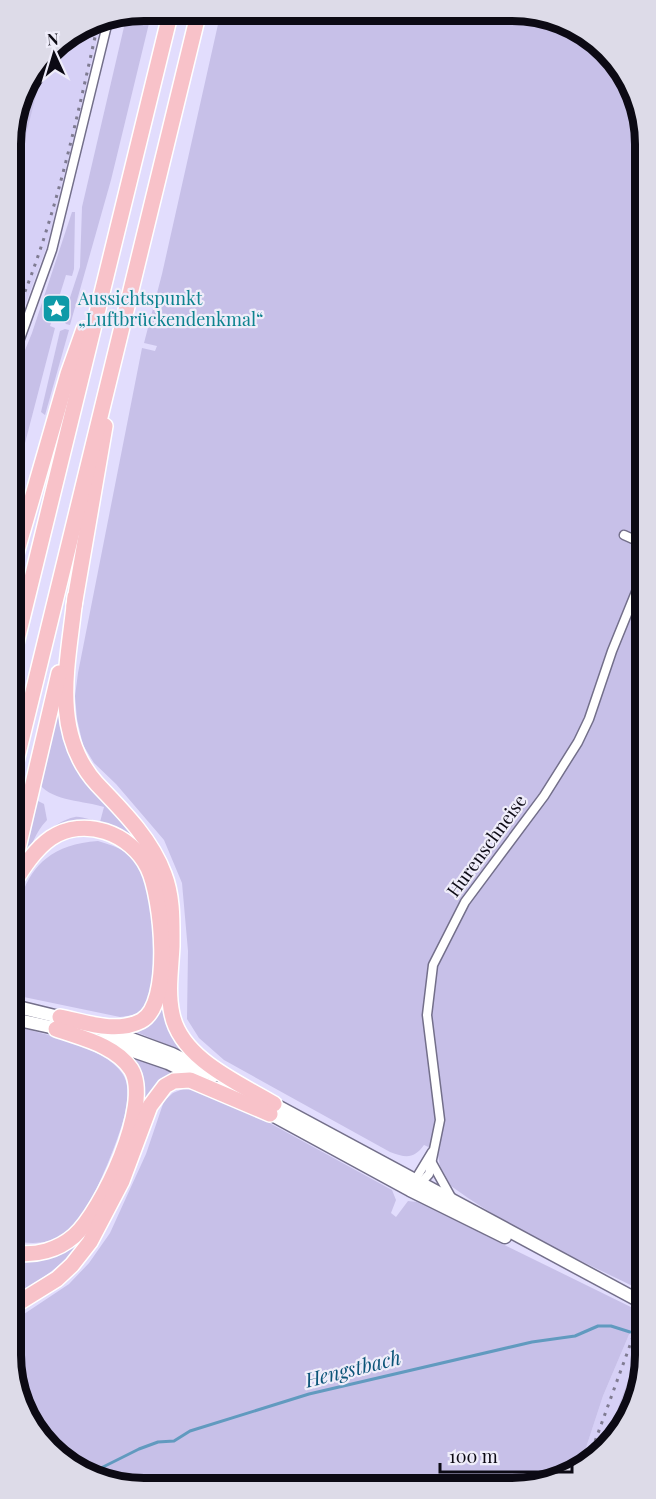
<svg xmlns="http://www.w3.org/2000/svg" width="656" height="1499" viewBox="0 0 656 1499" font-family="'Playfair Display',serif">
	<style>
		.built { fill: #d6d0f6 }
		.green { fill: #c7c0e8 }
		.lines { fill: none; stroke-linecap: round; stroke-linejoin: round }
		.stream { stroke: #619abf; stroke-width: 3 }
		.minor-casing { stroke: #736f8a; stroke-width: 11 }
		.secondary-casing { stroke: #736f8a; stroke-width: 15 }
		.motorway-casing { stroke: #fff; stroke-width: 18 }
		.minor { stroke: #fff; stroke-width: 8 }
		.secondary { stroke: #fff; stroke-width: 12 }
		.motorway { stroke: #f8c2c9; stroke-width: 15 }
		.rail { stroke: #7f7b91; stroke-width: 3; stroke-dasharray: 3 6; stroke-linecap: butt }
		.labels { text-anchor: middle; stroke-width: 4.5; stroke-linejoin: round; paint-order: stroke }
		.culture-label { font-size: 18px; fill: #0d838f; stroke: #efedfa; text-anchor: start }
		.street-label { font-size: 18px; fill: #0c0a14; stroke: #efedfa }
		.water-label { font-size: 20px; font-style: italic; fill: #0b5478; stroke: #efedfa }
		.rim { fill: none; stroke: #0c0a14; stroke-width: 8 }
	</style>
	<rect width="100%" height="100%" fill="#e2ddfd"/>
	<g class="built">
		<path d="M102 19 47 246 12 341 11 135 24 85 56 44 93 21Z"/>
		<path d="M639 1311 645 1313V1335L602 1449 581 1463 603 1396Z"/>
	</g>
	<g class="green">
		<path d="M144 11H152L111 180 70 325 66 324 63 319 80 267 82 207 127 14Z"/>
		<path d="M221 11 538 13 600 44 641 109 645 1285 643 1291 521 1232 468 1198 451 1186 440 1166 437 1151 424 1145C414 1159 406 1158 390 1152L224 1060 199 1038 187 1019 188 951 182 883 164 840 116 784 94 763 83 745 77 719 75 696 78 673 142 348 155 351 157 346 144 343 162 274Z"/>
		<path d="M46 56 18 166 11 181V135L24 85Z"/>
		<path d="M72 212H75L74 269 72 276 66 275 50 326 55 328 12 493V382L32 333Z"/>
		<path d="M65 329 69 330 45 415 41 412 60 331Z"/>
		<path d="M58 701 72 762 82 777 134 830 162 895 118 830 43 840C46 829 64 819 75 817 82 816 93 821 100 822L104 807C85 801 53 801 40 785Z"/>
		<path d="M36 800 44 804 47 820C34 833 33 847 22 860Z"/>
		<path d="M98 841C115 846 130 851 140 867 153 891 163 997 138 1013 134 1016 125 1016 120 1017L14 995C14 926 8 847 98 841Z"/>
		<path d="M165 995 189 1054 134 1031C156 1026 160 1016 165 995Z"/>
		<path d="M14 1026C44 1034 103 1046 122 1073 129 1082 128 1098 126 1108 123 1131 92 1206 77 1222 73 1227 65 1233 59 1237 47 1244 29 1244 15 1241Z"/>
		<path d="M128 1055 180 1074C150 1081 147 1101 137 1127Z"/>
		<path d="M183 1089 196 1090 246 1110 392 1190 396 1200 391 1213 396 1217 408 1201 417 1202 639 1311 603 1396 581 1463 547 1484 118 1486 56 1455 15 1390V1320L69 1284 89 1263 110 1233 146 1154 164 1101 173 1093Z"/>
		<path d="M79 1240H83C64 1264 42 1280 15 1295V1261C40 1264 59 1254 79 1240Z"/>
		<path d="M645 1335V1364L613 1443 602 1450Z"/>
	</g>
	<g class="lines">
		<g class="stream">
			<path d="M643 1337 645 1339"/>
			<path d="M91 1473 139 1449 158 1442 174 1441 190 1431 309 1394 532 1342 575 1336 598 1326H611L630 1332"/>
		</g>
		<defs>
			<g id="minor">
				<path d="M12 361 52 250 109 17"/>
				<path d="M624 535 642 543"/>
				<path d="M432 1163 452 1199"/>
				<path d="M412 1185 432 1152"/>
				<path d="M419 1185 429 1174 440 1120 427 1015 433 965 465 902 544 796 578 742 589 719 612 651 642 577"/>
			</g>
			<g id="secondary">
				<path d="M14 1006 67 1019"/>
				<path d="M14 1019 64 1030"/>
				<path d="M107 1030 172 1054 215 1075"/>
				<path d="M101 1040 168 1063 202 1080"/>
				<path d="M268 1101 645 1304"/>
				<path d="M263 1110 410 1190 505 1237"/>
			</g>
			<g id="motorway">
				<path d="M12 568 68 374 84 329"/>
				<path d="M75 597C69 660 49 731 97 784 123 811 151 839 164 874 173 897 172 922 172 946 171 968 167 992 172 1014 181 1059 239 1083 274 1104"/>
				<path d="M74 606 105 426"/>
				<path d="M13 656 171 11"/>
				<path d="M13 774 199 11"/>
				<path d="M13 869 59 673"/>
				<path d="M13 884C23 868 35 849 51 838 84 816 131 833 148 868 162 897 173 1004 141 1021 116 1034 85 1022 60 1017"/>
				<path d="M15 1253C36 1256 58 1250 74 1236 102 1211 153 1104 131 1069 115 1045 81 1038 56 1029"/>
				<path d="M15 1305 57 1279 72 1265 90 1242 122 1181 150 1106 165 1086 174 1081 190 1080 270 1114"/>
			</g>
		</defs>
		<use href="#minor" class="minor-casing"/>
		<use href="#secondary" class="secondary-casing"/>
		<use href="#motorway" class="motorway-casing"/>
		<use href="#minor" class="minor"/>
		<use href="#secondary" class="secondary"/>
		<use href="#motorway" class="motorway"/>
		<g class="rail">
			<path d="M11 325C54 229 76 122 99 19"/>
			<path d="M589 1458 645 1304"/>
		</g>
	</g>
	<defs>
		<symbol id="sight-square" viewBox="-11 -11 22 22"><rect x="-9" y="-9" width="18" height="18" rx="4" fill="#0f9aa8" stroke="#efedfa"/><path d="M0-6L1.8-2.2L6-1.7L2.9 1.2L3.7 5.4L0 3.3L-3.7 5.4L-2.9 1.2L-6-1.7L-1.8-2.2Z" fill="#fff"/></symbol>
	</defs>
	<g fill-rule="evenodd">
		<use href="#sight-square" x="40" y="292" width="33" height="33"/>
	</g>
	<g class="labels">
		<g class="culture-label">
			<text x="78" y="305">Aussichtspunkt<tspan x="78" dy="21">„Luftbrückendenkmal“</tspan></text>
		</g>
		<g class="street-label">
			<text transform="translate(487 846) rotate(-54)" y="6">Hurenschneise</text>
		</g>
		<g class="water-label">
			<text transform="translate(353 1369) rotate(-14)" y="7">Hengstbach</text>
		</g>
	</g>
	<path d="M0 0H656V1499H0ZM144 21H512A123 123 0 0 1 635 144V1355A123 123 0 0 1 512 1478H144A123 123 0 0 1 21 1355V144A123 123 0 0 1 144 21Z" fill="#dddbe8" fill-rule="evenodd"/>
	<path class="rim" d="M144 21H512A123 123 0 0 1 635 144V1355A123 123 0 0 1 512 1478H144A123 123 0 0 1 21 1355V144A123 123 0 0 1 144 21Z"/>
	<g transform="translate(54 54) rotate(356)" stroke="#efedfa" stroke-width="4.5" paint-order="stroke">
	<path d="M0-4.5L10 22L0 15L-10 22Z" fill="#0c0a14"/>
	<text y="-9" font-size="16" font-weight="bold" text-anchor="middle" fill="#0c0a14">N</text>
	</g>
	<path d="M440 1463v9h132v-9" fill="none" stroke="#0c0a14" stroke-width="3"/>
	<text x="449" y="1463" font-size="18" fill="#0c0a14" stroke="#efedfa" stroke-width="4.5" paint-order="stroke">100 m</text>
</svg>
